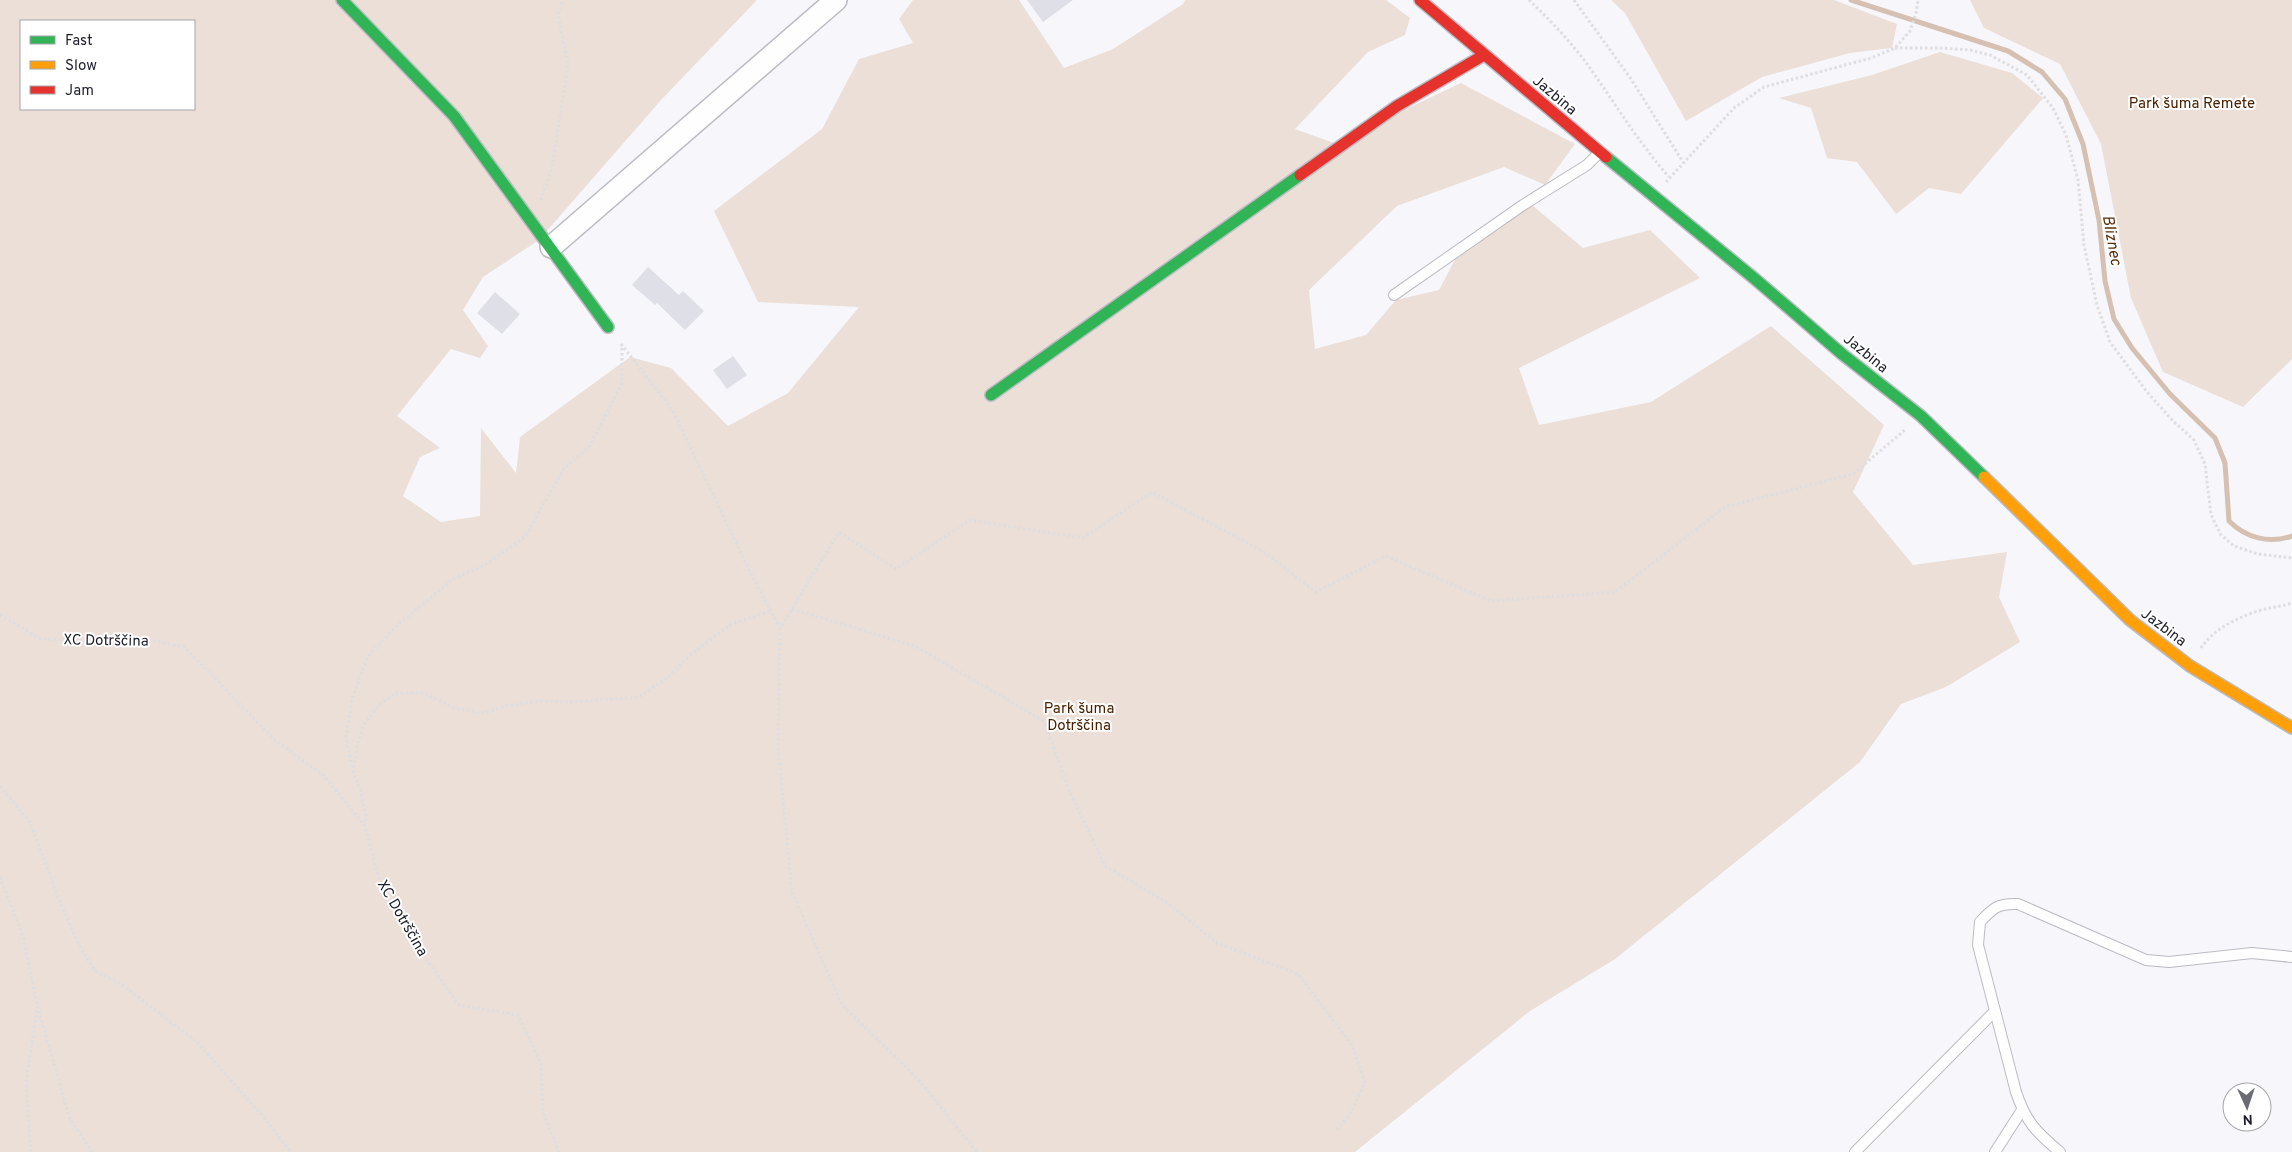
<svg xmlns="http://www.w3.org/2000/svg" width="2292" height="1152" viewBox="0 0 2292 1152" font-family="Overpass,sans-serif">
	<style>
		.green { fill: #ebdfd8; fill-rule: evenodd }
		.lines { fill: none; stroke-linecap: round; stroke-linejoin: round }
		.stream { stroke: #d5c0b2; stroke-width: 5 }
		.building { fill: #dedfe7 }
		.lane-casing { stroke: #bbbcc3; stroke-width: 12 }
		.street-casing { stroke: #bbbcc3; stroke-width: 24 }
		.fast-casing { stroke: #bbbcc3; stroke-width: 14 }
		.slow-casing { stroke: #bbbcc3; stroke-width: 14 }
		.jam-casing { stroke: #bbbcc3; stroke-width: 14 }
		.path { stroke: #dedee1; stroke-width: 3; stroke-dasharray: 2.5 2.5; stroke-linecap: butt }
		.lane { stroke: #fefefe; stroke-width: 10 }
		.street { stroke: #fefefe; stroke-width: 21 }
		.fast { stroke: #30b455; stroke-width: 11 }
		.slow { stroke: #ff9f0a; stroke-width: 11 }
		.jam { stroke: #e5322d; stroke-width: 11 }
		.labels { text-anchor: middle; stroke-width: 4; stroke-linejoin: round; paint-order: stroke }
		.street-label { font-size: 15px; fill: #1e1f2b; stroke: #fff }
		.park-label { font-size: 15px; fill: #4a2100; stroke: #fff }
		.water-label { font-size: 16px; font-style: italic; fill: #582e0a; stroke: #fff }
	</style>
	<rect width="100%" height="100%" fill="#f7f7fb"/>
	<g class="green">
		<path d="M0 0H757L662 99 539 240 483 277 463 310 488 346 480 358 451 349 397 416 440 448 420 457 403 496 441 522 480 516 481 428 516 473 520 437 630 357 671 368 728 426 788 393 859 307 758 302 714 211 822 129 859 59 913 43 899 19 913 0H1019L1064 68 1113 49 1183 4 1185 0H1386L1410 18 1405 35 1368 52 1295 129 1334 143 1461 83 1575 144 1545 185 1504 167 1397 206 1309 290 1315 349 1366 335 1396 300 1439 290 1467 237 1532 205 1583 248 1650 230 1700 278 1519 368 1539 425 1651 402 1771 326 1884 425 1853 492 1913 565 2007 552 1999 597 2020 642 1946 687 1901 704 1860 762 1615 959 1530 1011 1355 1152H0ZM21 21H194V109H21Z"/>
		<path d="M1611 0H1834L1897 24 1892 48 1850 53 1762 77 1686 121 1625 13Z"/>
		<path d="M1970 0H2292V359L2243 407 2163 372 2131 298 2101 144 2060 64 1984 28Z"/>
		<path d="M1940 52 2012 73 2043 98 1961 194 1929 188 1896 214 1857 162 1827 158 1811 108 1779 98 1872 75Z"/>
	</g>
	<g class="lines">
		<path class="stream" d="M1851 0 2008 51 2042 72 2065 99 2083 144 2099 220 2105 281 2114 319 2132 348 2170 394 2215 438 2225 463 2229 521C2246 538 2269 544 2292 536"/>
	</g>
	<g class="building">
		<path d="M1027 0H1073L1043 22Z"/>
		<path d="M648 267 679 295 683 291 704 311 685 330 657 303 655 305 632 285Z"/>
		<path d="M495 292 520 314 502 334 477 313Z"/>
		<path d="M733 356 747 375 727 389 713 370Z"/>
	</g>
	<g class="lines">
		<defs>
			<g id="lane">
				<path d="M1394 295 1523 205 1587 165 1599 153"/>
				<path d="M1855 1152 1995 1011"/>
				<path d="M1995 1152 2022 1110"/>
				<path d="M2060 1152C2036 1132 2026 1122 2016 1092L1978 945 1980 922C1993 908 1998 903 2018 904L2146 960 2169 962 2252 953 2292 957"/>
			</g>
			<path id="street" d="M551 247 836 0"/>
			<g id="fast">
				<path d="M342 0 454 116 608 327"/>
				<path d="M1606 157 1755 279 1842 354 1921 416 1984 477"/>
				<path d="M991 395 1300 175"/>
			</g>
			<path id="slow" d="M1984 477 2130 620 2190 666 2292 728"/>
			<g id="jam">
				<path d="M1420 0 1606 157"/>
				<path d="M1300 175 1397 106 1484 55"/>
			</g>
		</defs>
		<use href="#lane" class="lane-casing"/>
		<use href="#street" class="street-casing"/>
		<use href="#fast" class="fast-casing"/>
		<use href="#slow" class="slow-casing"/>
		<use href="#jam" class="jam-casing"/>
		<g class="path">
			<path d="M1529 0C1551 21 1573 44 1590 68 1616 105 1639 143 1669 177"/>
			<path d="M1574 0 1631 79 1683 162"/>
			<path d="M1895 48H1940L1970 50 1990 55 2027 75 2053 108 2066 135 2078 180 2084 245 2097 305 2110 342 2147 392 2173 421 2194 440 2205 464 2211 515 2221 535 2234 546 2258 554 2292 558"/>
			<path d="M1666 182 1734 108 1764 87 1871 58 1895 48 1910 31 1916 13 1918 0"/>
			<path d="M541 200 552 168 568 65 558 15 563 0"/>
			<path d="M621 344 672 409 751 574 780 628 839 532 896 569 970 520 1083 538 1152 492 1264 552 1316 592 1386 556 1491 601 1615 592 1725 507 1853 474 1906 429"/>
			<path d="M792 609 915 646 1044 721 1070 792 1105 866 1168 903 1217 943 1298 974 1352 1045 1365 1083 1350 1114 1336 1130"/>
			<path d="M0 615 41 639 107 641 146 639 184 647 275 740 324 776 365 826 381 887 417 946 459 1005 518 1015 541 1064 543 1112 559 1152"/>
			<path d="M780 628 778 747 792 892 842 1005 918 1079 977 1152"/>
			<path d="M2201 648C2214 628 2242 615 2265 609 2274 607 2283 606 2292 603"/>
			<path d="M352 767 346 737 353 696 368 656 400 623 453 579 485 565 525 537 564 468 589 447 608 411 622 383V345"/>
			<path d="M0 786 30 822 62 907 80 947 95 971 121 984 197 1042 261 1114 291 1152"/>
			<path d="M365 826 366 816 361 793 353 770 357 747 363 726 379 705 396 693H424L454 708 485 713 505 706 540 701 570 702 639 697 666 679 690 655 730 625 771 611"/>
			<path d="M0 877 23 936 37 1004 69 1117 92 1152"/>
			<path d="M31 1152 26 1084 37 1007"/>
		</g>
		<use href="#lane" class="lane"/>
		<use href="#street" class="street"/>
		<use href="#fast" class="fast"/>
		<use href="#slow" class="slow"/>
		<use href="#jam" class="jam"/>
	</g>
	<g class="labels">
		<g class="street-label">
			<text transform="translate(1555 95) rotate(40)" y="5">Jazbina</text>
			<text transform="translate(1866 353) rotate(39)" y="5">Jazbina</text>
			<text transform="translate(2164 627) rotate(37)" y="5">Jazbina</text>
			<text transform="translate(106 640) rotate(1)" y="5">XC Dotrščina</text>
			<text transform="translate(403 918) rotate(60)" y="5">XC Dotrščina</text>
		</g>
		<g class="park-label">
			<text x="2192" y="108">Park šuma Remete</text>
			<text x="1079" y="713">Park šuma<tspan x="1079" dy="17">Dotrščina</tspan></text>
		</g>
		<g class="water-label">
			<text transform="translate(2113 240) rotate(80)" y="6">Bliznec</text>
		</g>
	</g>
	<rect x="20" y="20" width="175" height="90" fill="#ffffff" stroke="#a5a5aa"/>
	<rect x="30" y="36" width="25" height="8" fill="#30b455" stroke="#a5a5aa"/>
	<text x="65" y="45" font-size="15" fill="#1e1f2b">Fast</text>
	<rect x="30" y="61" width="25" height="8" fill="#ff9f0a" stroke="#a5a5aa"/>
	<text x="65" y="70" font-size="15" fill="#1e1f2b">Slow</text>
	<rect x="30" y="86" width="25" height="8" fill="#e5322d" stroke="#a5a5aa"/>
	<text x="65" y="95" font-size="15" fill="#1e1f2b">Jam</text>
	<g transform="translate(2247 1107) rotate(177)"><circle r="24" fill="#ffffff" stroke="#a5a5aa"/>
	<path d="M0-4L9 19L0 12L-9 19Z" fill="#6a6b74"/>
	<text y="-8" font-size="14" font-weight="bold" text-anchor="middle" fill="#1e1f2b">N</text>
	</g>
</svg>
